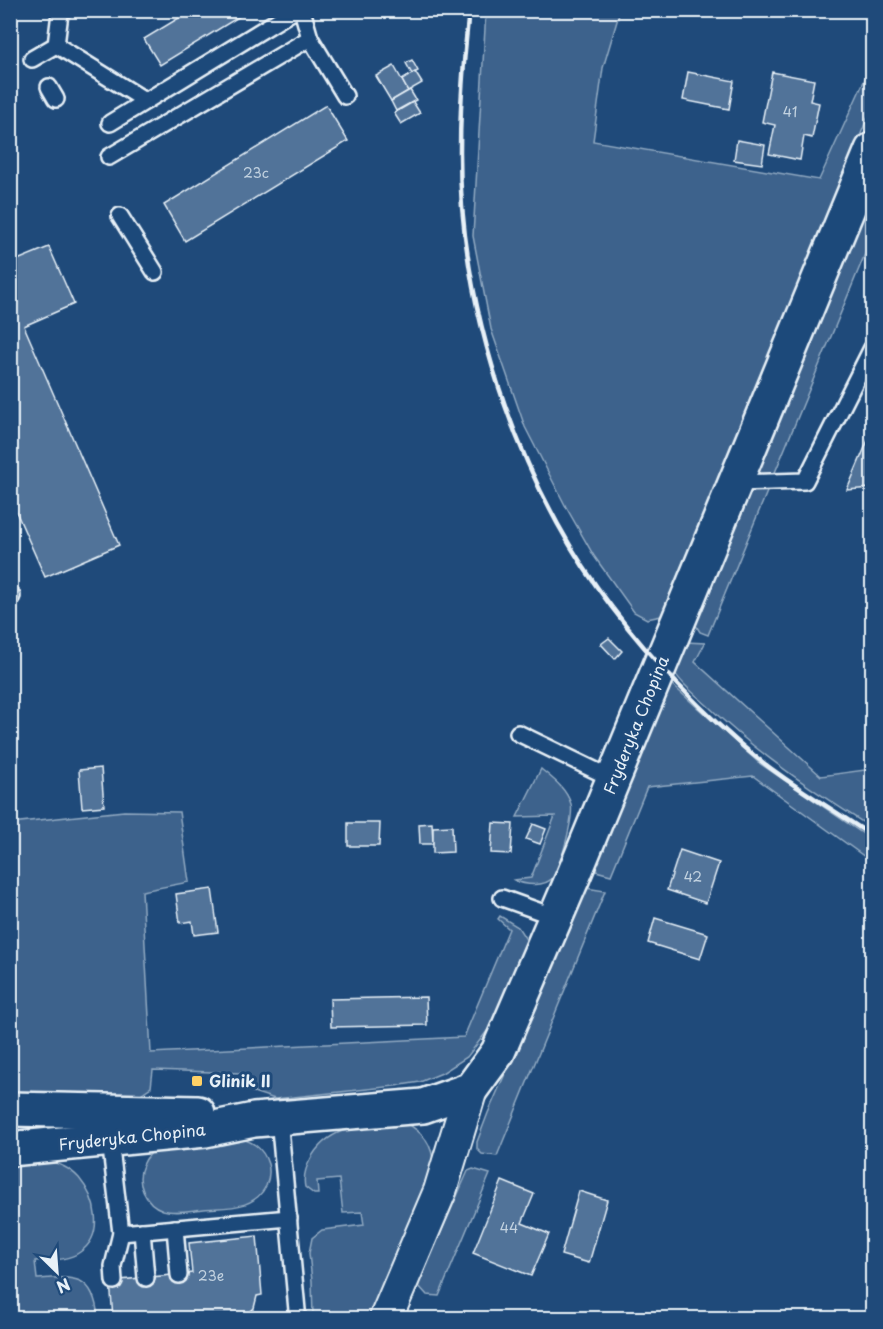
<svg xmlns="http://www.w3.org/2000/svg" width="883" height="1329" viewBox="0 0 883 1329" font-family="'Playpen Sans',sans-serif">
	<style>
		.green { fill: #3c628c; stroke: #92aac2; stroke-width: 1.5 }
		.building { fill: #517399; stroke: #e8f1f8; stroke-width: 1.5 }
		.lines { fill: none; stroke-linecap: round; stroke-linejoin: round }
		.lane-casing { stroke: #e8f1f8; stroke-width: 20 }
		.street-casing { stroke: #e8f1f8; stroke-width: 36 }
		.secondary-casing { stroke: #e8f1f8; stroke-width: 38 }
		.lane { stroke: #1f4a7a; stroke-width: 15 }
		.street { stroke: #1f4a7a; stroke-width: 32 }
		.secondary { stroke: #1f4a7a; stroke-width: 33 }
		.rail { stroke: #e8f1f8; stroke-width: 4.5 }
		.poi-dot { fill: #ffd166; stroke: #1f4a7a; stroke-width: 2 }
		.labels { text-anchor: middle; stroke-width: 6; stroke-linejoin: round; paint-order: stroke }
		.number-label { font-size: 14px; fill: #c2d2e0 }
		.street-label { font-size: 16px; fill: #e8f1f8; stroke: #1f4a7a }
		.poi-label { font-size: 16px; font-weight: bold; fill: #e8f1f8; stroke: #1f4a7a; text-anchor: start }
	</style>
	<rect width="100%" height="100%" fill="#1f4a7a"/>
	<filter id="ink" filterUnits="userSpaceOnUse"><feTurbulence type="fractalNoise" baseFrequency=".0167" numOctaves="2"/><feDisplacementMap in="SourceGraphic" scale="12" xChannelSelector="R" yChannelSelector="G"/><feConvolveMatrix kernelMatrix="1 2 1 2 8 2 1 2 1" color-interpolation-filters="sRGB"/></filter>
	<g filter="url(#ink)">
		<g class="green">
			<path d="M486 11H620L603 68 593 141 819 180 870 68H872V107L661 616 647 619 634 612 594 556 566 507 525 427 491 329 473 236Z"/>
			<path d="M872 191V237L708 635 700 632 695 624Z"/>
			<path d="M685 642 705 643 695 662 821 776 872 769V828C815 792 758 754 709 707 696 695 680 683 671 667Z"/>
			<path d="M669 682 759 763 872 840V862L753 776 647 787 611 875 596 871 594 867Z"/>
			<path d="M541 769C553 779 566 788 571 804 574 816 561 867 553 877 545 888 524 885 514 880L531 878 555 816 517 817Z"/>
			<path d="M124 811 179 812 189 882 142 891 151 1053 464 1037 509 929 498 919 500 916 518 927 527 941 491 1026 467 1057 442 1073 420 1082 395 1086 275 1099 241 1088V1073L153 1070 151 1087 136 1097 11 1092V823Z"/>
			<path d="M586 888 605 891 497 1156 482 1154 477 1149V1142L488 1113Z"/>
			<path d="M404 1122C424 1132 435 1148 433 1170L372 1318H313L312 1281 309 1253 312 1238 322 1230 364 1225 362 1212 343 1213 339 1179 317 1181 318 1194H314L305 1187C303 1177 305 1169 310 1160 329 1123 367 1126 404 1122Z"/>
			<path d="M234 1137C251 1140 263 1147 268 1164 270 1171 269 1179 266 1186 254 1210 227 1207 204 1209 191 1210 176 1214 163 1210 145 1204 135 1182 143 1165 146 1157 152 1152 158 1147Z"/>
			<path d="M47 1160C59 1164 70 1168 79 1178 96 1198 105 1235 80 1252 68 1261 49 1260 35 1261L37 1279C74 1276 94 1274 98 1318H11L10 1161Z"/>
			<path d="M473 1169 490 1174 439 1296 427 1295 418 1285 468 1171Z"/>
		</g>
		<g class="building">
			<path d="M192 10H250L160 65 144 39Z"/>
			<path d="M412 60 418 71 412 74 406 63Z"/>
			<path d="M394 66 408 91 391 101 376 76Z"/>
			<path d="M415 72 422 83 408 91 402 80Z"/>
			<path d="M688 72 734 81 729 109 683 100Z"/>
			<path d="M772 72 814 80 810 101 819 103 812 138 804 136 800 160 769 154 775 125 762 122Z"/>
			<path d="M410 90 416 100 396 111 391 101Z"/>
			<path d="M413 102 420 113 401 124 394 113Z"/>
			<path d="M326 105 348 141 185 241 164 205Z"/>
			<path d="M737 140 765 145 762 164 734 160Z"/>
			<path d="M49 247 74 304 24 326 119 545 45 577 10 498V263Z"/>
			<path d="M871 433 872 488 847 490Z"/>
			<path d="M609 638 622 651 615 659 601 644Z"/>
			<path d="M101 768 104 806 82 808 79 770Z"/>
			<path d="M348 823H380L379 846H348Z"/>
			<path d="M432 823 433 844H420L419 824Z"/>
			<path d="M493 823 513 824 511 854 491 853Z"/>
			<path d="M533 824 546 829 540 844 526 839Z"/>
			<path d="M452 826 453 852 433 853V827Z"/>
			<path d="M680 850 719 863 706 903 667 890Z"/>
			<path d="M212 889 218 932 194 935 192 921 180 923 176 894Z"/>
			<path d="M655 918 708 934 700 959 648 943Z"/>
			<path d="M426 997 427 1025 331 1027 330 999Z"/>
			<path d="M502 1181 534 1194 522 1223 549 1234 531 1276 473 1253Z"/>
			<path d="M579 1191 607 1200 589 1263 561 1255Z"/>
			<path d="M257 1236 262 1295 257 1296 254 1308 244 1318H113L110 1281 192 1273 189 1243Z"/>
		</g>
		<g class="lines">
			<defs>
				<g id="lane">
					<path d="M302 10 310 38"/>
					<path d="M56 45 146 101"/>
					<path d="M32 59 56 45 60 13 64 10"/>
					<path d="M49 87 56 99"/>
					<path d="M110 123 295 10"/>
					<path d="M109 157 310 38 345 96"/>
					<path d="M120 216 155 272"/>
					<path d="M734 483 805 481 872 348"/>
					<path d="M10 593 12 596"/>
					<path d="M518 733 613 779"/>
					<path d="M502 898 555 917"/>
					<path d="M279 1118 297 1310 295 1318"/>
					<path d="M110 1140 121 1233 113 1266 114 1281"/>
					<path d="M175 1228 179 1275"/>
					<path d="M142 1231 146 1278"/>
					<path d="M121 1233 289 1218"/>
				</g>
				<path id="street" d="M386 1318 440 1191 471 1089"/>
				<g id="secondary">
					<path d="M10 1109 198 1113"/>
					<path d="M10 1149 205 1130 254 1120 423 1106 471 1089 498 1052 573 877 872 150"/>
				</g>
			</defs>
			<use href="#lane" class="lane-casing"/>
			<use href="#street" class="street-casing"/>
			<use href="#secondary" class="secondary-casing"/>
			<use href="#lane" class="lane"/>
			<use href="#street" class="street"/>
			<use href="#secondary" class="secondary"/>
			<path class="rail" d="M469 10C462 76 457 141 462 207 473 338 521 479 597 587 638 645 687 697 739 743 780 779 828 806 872 836"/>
		</g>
	</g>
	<rect class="poi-dot" x="191" y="1075" width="12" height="12" rx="3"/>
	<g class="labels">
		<g class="number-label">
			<text x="790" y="117">41</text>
			<text x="256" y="178">23c</text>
			<text x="693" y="882">42</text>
			<text x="509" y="1233">44</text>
			<text x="211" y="1281">23e</text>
		</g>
		<g class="street-label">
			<text transform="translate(636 725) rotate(-68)" y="6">Fryderyka Chopina</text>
			<text transform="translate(132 1137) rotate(-6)" y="6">Fryderyka Chopina</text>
		</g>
		<g class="poi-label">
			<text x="209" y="1087">Glinik II</text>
		</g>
	</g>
	<rect width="883" height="1329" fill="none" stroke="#1f4a7a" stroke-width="36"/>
	<rect x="18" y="18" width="847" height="1293" fill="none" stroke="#e8f1f8" stroke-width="2" filter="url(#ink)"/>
	<g transform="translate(57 1272) rotate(155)" stroke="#1f4a7a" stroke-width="4.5" paint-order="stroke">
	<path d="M0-4.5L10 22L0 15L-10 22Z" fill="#e8f1f8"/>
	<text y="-9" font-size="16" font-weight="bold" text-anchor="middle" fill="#e8f1f8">N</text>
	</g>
</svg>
